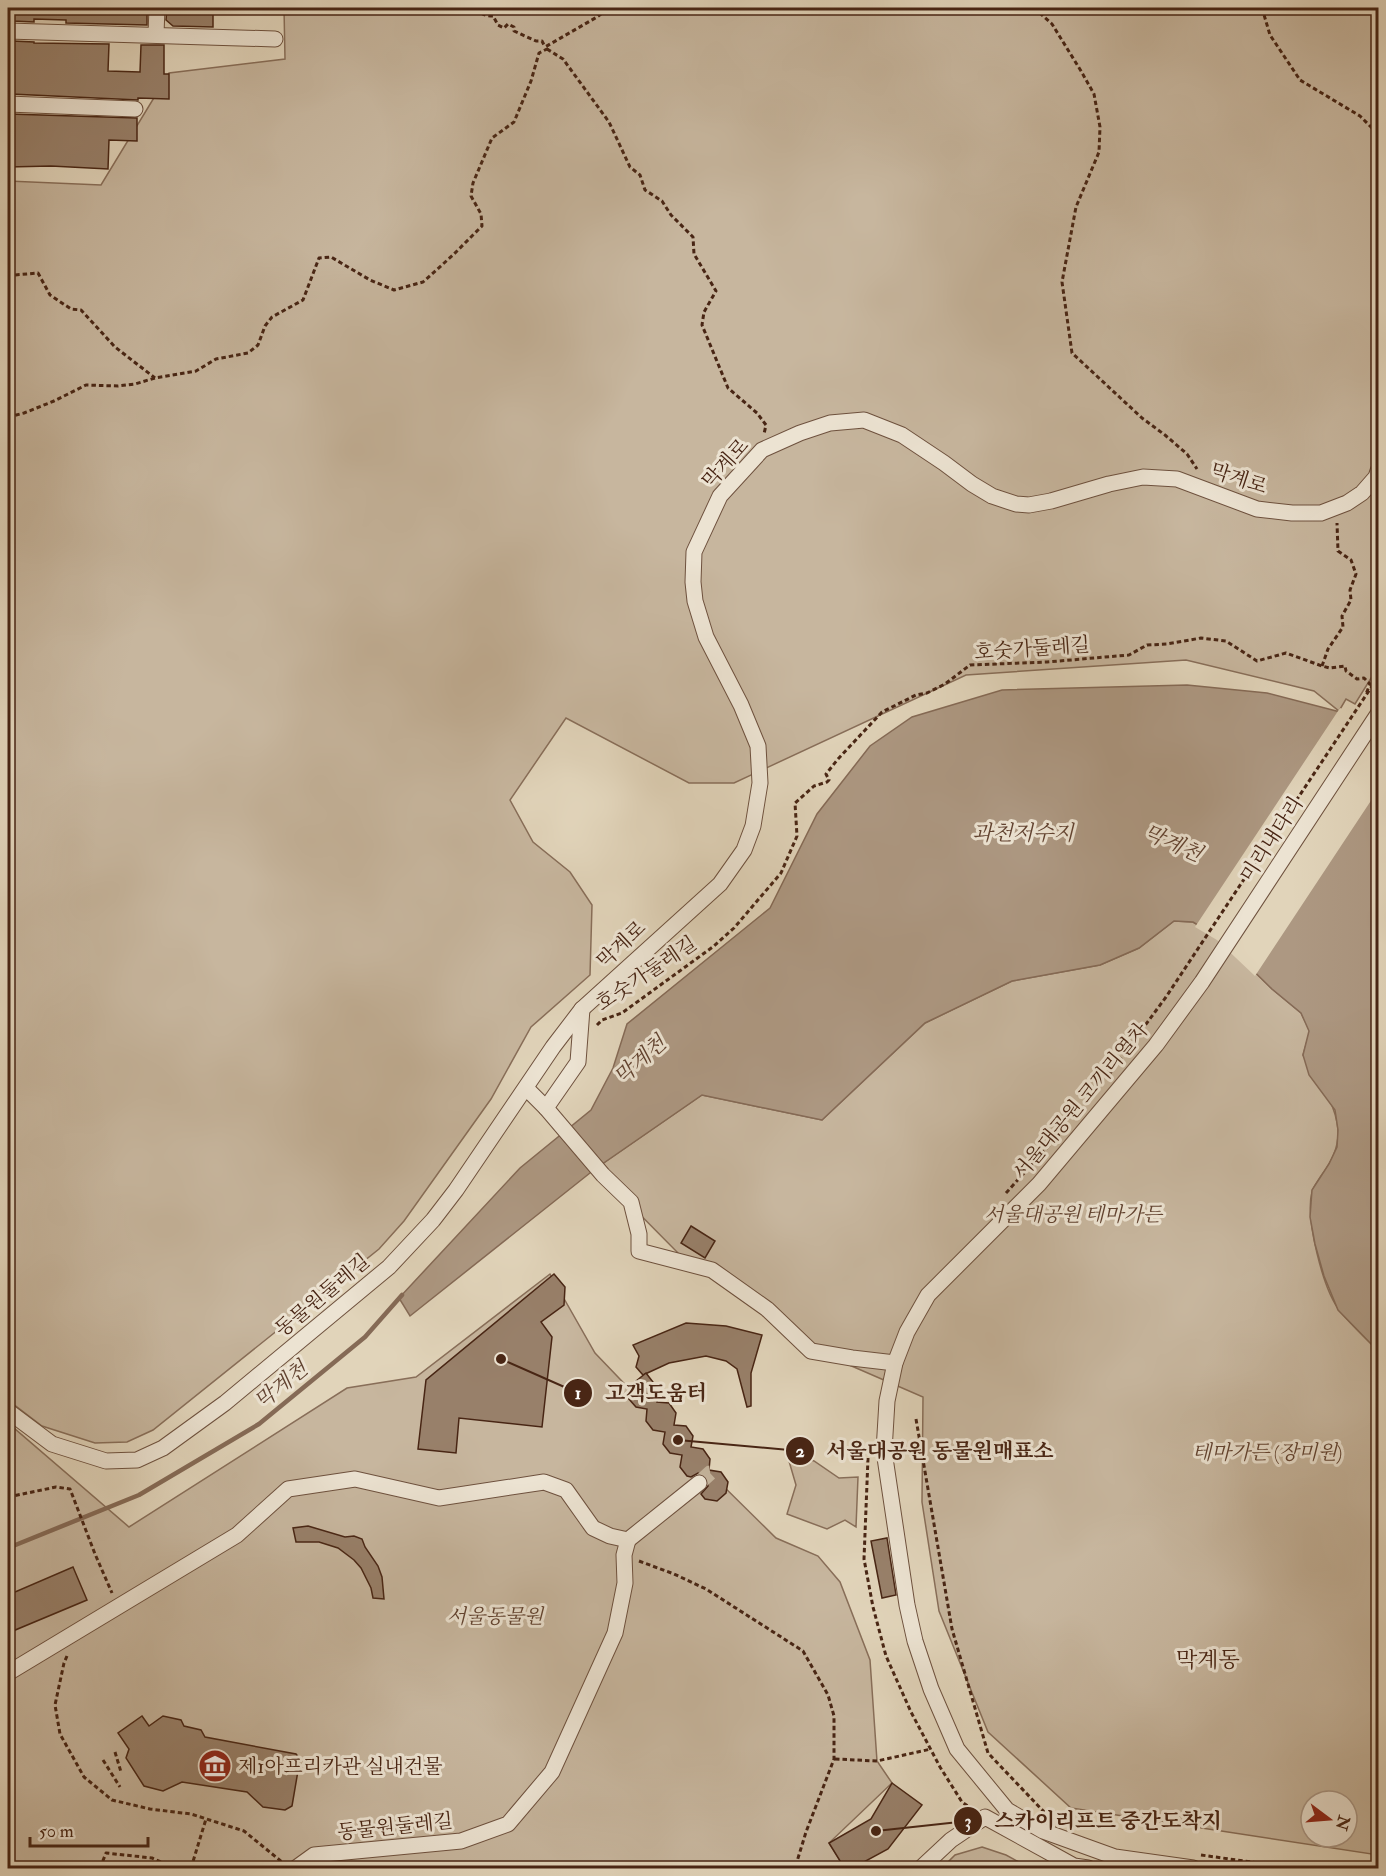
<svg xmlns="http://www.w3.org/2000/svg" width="1386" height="1876" viewBox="0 0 1386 1876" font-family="'IM FELL Double Pica','Noto Serif KR',serif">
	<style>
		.green { fill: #c7b69e; stroke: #886e59; stroke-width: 1.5; fill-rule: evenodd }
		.water { fill: #ad9882; stroke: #856a56; stroke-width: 1.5 }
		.pier { fill: #e1d4ba }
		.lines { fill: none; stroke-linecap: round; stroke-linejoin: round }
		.stream { stroke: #856a56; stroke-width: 4.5 }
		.building { fill: #98806a; stroke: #482514; stroke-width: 1.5 }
		.minor-tunnel { stroke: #c2b199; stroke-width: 15; stroke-dasharray: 15 8; stroke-linecap: butt }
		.minor-casing { stroke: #6e513e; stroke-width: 17 }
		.path { stroke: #482514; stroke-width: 3; stroke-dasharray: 4.5 3; stroke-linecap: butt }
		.minor { stroke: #ece3d2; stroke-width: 15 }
		.labels { text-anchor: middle; stroke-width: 6; stroke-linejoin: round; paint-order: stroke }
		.street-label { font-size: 20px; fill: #482514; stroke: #ece3d2 }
		.park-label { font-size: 20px; font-style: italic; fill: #614230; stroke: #ece3d2 }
		.poi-label { font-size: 20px; fill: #482514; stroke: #ece3d2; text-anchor: start }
		.water-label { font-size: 21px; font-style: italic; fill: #614230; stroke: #ece3d2 }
		.quarter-label { font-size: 22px; fill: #482514; stroke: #ece3d2 }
		.leader { fill: none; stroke: #482514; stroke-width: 2 }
		.callout-dot { fill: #482514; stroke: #ece3d2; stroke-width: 2 }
		.mark-label { font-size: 18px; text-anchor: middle; font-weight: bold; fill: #fff }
		.callout-label { font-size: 21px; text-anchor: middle; font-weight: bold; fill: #482514; stroke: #ece3d2; stroke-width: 6; stroke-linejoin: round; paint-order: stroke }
	</style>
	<rect width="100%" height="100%" fill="#e1d4ba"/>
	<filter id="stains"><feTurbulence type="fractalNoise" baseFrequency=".00333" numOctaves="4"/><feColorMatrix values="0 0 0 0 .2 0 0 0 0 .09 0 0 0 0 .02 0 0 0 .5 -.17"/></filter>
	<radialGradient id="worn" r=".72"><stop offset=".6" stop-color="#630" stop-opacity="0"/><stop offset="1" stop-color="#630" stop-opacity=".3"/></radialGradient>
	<g class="green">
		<path d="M284 8H1378V344L1376 387 1378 399V667L1355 704 1346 699 1339 711 1314 691 1186 660 966 675 734 783H689L566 718 510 800 533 842 570 872 592 905 590 975 531 1027 491 1099 404 1221 379 1249 153 1430 127 1442 95 1443 42 1426 8 1400V181L101 185 169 73 285 59Z"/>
		<path d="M1174 921 1193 922 1219 937 1272 989 1301 1013 1310 1031 1303 1055C1317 1079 1336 1102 1338 1130 1339 1148 1331 1162 1321 1176 1318 1181 1313 1187 1312 1192 1305 1218 1323 1290 1340 1311 1352 1326 1366 1338 1378 1351V1855L1071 1808 988 1732 939 1611 922 1502 923 1397 824 1354 678 1253 595 1169 702 1095 822 1120 925 1023 1012 981 1100 965 1139 948ZM1311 1801H1347V1837H1311Z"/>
		<path d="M550 1274 595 1353 710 1473 776 1538 818 1556 840 1582 870 1660 877 1761 892 1783 829 1843 845 1868H8V1423L129 1527 347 1388 416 1377Z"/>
		<path d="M786 1451 814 1461 839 1478 858 1477 856 1527 845 1520 827 1529 787 1514 796 1485Z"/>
		<path d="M982 1847 1006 1855 1030 1868H942L955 1855Z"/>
	</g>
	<path class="water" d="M1187 685 1267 693 1344 713 1378 737V1351L1338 1310 1324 1276 1315 1244 1310 1217 1312 1190 1329 1164 1337 1147 1338 1130 1335 1110 1309 1075 1303 1055 1309 1031 1301 1013 1272 989 1219 937 1193 922 1174 921 1139 948 1100 965 1012 981 925 1023 822 1120 702 1095 595 1169 410 1316 399 1298 520 1168 591 1110 613 1068 627 1024 770 908 817 814 870 746 912 717 1002 690Z"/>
	<path class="pier" d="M1340 708 1345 710 1378 733V790L1255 976 1217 940 1195 927Z"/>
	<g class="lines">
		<path class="stream" d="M8 1548 139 1495 259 1424 365 1337 402 1295"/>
	</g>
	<g class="building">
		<path d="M13 8H147V25L66 23V20L34 19V22L13 21Z"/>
		<path d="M167 8H213V27L173 26 166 20Z"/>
		<path d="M12 41 34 42V43L109 44 108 71 140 72 141 45H164V74H169V99L138 98V100L11 94Z"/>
		<path d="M9 114 137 118V141L109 140 108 169 51 166 8 167V115Z"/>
		<path d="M691 1226 715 1241 705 1258 681 1243Z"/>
		<path d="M554 1274 565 1287 564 1305 541 1322 552 1337 542 1427 459 1418 456 1453 418 1449 426 1380Z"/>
		<path d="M686 1323 726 1326 762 1335 751 1373V1406L747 1407 737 1369 726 1361 706 1356 669 1363 643 1375 636 1367 639 1356 633 1345Z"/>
		<path d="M646 1373 659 1390 657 1402 669 1403 676 1413 674 1425 686 1426 693 1436 691 1447 703 1449 710 1459 709 1470 721 1472 728 1482 726 1493 717 1501 705 1499 701 1494 708 1486 706 1476 698 1473 691 1477 687 1476 680 1467 682 1455 670 1453 663 1444 665 1432 653 1430 646 1421 647 1409 636 1407 628 1398 630 1386Z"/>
		<path d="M308 1526 345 1537 354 1536 362 1539 365 1547 378 1566 382 1577 384 1599 373 1598 371 1588 361 1568 354 1560 338 1548 319 1542H296L293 1528Z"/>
		<path d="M887 1538 896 1595 882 1598 871 1541Z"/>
		<path d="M73 1567 87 1600 8 1633V1595Z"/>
		<path d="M142 1716 149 1726 163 1716 181 1720 184 1726 201 1730 205 1737 296 1754 300 1759 292 1806 285 1810 263 1807 247 1792 182 1782 163 1791 144 1786 126 1758 129 1749 118 1733Z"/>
		<path d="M892 1783 922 1805 888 1849 851 1869H845L829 1843 871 1819Z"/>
	</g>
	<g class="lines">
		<path class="minor-tunnel" d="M699 1483 710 1473 718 1472"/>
		<defs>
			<g id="minor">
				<path d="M8 31 275 39"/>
				<path d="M156 34 157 8"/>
				<path d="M8 104 135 109"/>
				<path d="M582 1009 578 1062 546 1108 603 1175 631 1202 639 1234V1251L712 1270 767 1309 811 1351 852 1358 895 1363"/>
				<path d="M526 1088 546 1108"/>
				<path d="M8 1411 52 1444 106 1461 137 1460 163 1448 225 1403 389 1267 433 1220 456 1190 553 1047 582 1009 720 884 744 850 753 826 760 783 758 746 741 705 706 637 695 601 693 582 694 552 720 496 762 450 800 433 830 423 864 420 902 435 944 463 972 484 992 496 1016 504 1029 505 1051 501 1109 484 1143 477 1177 479 1257 509 1292 513H1321L1347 503 1362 493 1376 477 1378 471"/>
				<path d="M8 1673 237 1535 288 1489 355 1479 439 1498 544 1482 566 1490 593 1528 610 1536 628 1540 699 1483"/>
				<path d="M296 1868 314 1855 461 1841 508 1824 552 1772 615 1633 625 1583 624 1555 628 1540"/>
				<path d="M921 1868 951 1840 985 1817 1074 1866 1088 1868"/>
				<path d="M1193 1868 1115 1857 1043 1831 1007 1810 957 1749 931 1689 915 1641 907 1605 884 1451 887 1401 895 1363 907 1332 928 1295 1039 1184 1156 1045 1202 982 1378 714"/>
			</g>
		</defs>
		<use href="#minor" class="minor-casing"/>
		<g class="path">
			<path d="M476 8C481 14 485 16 493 16L498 25 504 28 508 24 514 27V31L536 41H542L545 47"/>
			<path d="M1034 8 1052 24 1081 71 1094 94 1100 127 1099 152 1076 207 1062 282 1072 353 1142 418 1165 435 1187 454 1197 469"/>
			<path d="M1262 8 1270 35 1300 80 1360 116 1378 134"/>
			<path d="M547 49 563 59 609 122 630 167 640 175 645 190 662 201 671 215 693 237 694 254 716 291 704 312 702 325 728 388 757 413 766 425 764 434"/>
			<path d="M8 273 14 275 38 273 50 295 71 309 81 310 115 347 155 378"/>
			<path d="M8 417 24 413 54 401 86 385 118 386 135 384 155 378 196 371 216 359 248 353 258 345 265 326 272 317 303 300 319 258 331 257 370 280 394 290 423 282 453 255 482 226 481 214 471 196 473 183 492 138 514 122 531 81 539 53 547 49 545 47 597 17 609 8"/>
			<path d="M1322 666 1328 649 1343 627 1342 616 1351 600 1350 590 1356 574 1351 560 1338 551 1337 523"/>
			<path d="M597 1025 602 1020 622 1013 714 946 734 928 781 873 797 836 795 803 814 786 827 782 829 780 826 774 838 759 882 712 916 695 927 693 945 684 970 665 1047 662 1129 655 1147 645 1167 644 1201 638 1226 641 1257 661 1286 653 1322 666 1330 668 1345 666 1346 671 1357 679 1364 678 1370 684 1366 694"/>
			<path d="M1110 1073 1166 997 1378 677"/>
			<path d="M1006 1193 1062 1131"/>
			<path d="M916 1419 952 1629 988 1753 1046 1814"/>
			<path d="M868 1458 864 1559 873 1607 886 1656 911 1712 940 1767 962 1802 972 1809"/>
			<path d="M8 1497 56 1487 70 1489 95 1554 112 1593"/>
			<path d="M639 1561 674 1574 706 1589 803 1651 828 1695 834 1716V1759L806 1832 795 1868"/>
			<path d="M67 1656 64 1663 55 1705 60 1734 84 1777 112 1800 150 1809 191 1814 244 1831 282 1862"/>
			<path d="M115 1752 121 1772"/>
			<path d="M835 1759 877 1761 931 1749"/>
			<path d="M103 1760 120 1787"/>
			<path d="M1201 1855 1294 1868"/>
			<path d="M100 1868 106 1853 152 1858 175 1868"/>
			<path d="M191 1868 206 1819"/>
			<path d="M384 1868 390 1864"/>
			<path d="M735 1868H746"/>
		</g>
		<use href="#minor" class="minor"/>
	</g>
	<defs>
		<symbol id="museum-disc" viewBox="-11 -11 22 22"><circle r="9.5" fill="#8f2418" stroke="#ece3d2"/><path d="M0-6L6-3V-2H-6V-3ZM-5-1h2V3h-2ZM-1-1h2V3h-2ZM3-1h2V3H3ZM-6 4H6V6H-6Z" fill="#fff"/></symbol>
	</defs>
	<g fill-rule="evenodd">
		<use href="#museum-disc" x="196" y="1747" width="38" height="38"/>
	</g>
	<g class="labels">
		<g class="street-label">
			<text transform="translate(725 463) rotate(-48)" y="7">막계로</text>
			<text transform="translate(1239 478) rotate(18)" y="7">막계로</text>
			<text transform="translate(1032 648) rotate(-4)" y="7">호숫가둘레길</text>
			<text transform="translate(1271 839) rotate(-57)" y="7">미리내다리</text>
			<text transform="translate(621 944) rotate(-43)" y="7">막계로</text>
			<text transform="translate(646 973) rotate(-34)" y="7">호숫가둘레길</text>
			<text transform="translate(1080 1101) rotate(-50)" y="7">서울대공원 코끼리열차</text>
			<text transform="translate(322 1295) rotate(-40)" y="7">동물원둘레길</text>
			<text transform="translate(395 1826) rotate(-6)" y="7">동물원둘레길</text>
		</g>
		<g class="park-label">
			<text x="1073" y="1221">서울대공원 테마가든</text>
			<text x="1267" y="1459">테마가든 (장미원)</text>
			<text x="495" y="1623">서울동물원</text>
		</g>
		<g class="poi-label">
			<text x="238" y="1773">제1아프리카관 실내건물</text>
		</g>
		<g class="water-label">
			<text x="1023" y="840">과천저수지</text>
			<text transform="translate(1173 843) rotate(24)" y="7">막계천</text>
			<text transform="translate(640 1060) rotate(-42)" y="7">막계천</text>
			<text transform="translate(281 1385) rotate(-39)" y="7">막계천</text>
		</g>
		<g class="quarter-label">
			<text x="1208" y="1667">막계동</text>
		</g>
	</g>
	<path class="leader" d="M501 1359L578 1393M678 1440L800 1451M876 1831L968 1821"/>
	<g class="callout-dot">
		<circle cx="501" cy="1359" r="6"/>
		<circle cx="678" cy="1440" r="6"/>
		<circle cx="876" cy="1831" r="6"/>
		<circle cx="578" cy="1393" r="15"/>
		<circle cx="800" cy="1451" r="15"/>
		<circle cx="968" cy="1821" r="15"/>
	</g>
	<g class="mark-label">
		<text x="578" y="1399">1</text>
		<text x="800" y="1457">2</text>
		<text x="968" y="1827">3</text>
	</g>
	<g class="callout-label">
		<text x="656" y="1400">고객도움터</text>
		<text x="940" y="1458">서울대공원 동물원매표소</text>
		<text x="1108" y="1828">스카이리프트 중간도착지</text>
	</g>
	<rect width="1386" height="1876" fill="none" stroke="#e1d4ba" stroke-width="30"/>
	<rect x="9" y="9" width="1368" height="1858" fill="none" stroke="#482514" stroke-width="3"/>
	<rect x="15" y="15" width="1356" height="1846" fill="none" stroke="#482514" stroke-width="1.5"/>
	<g transform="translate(1329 1819) rotate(106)"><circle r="28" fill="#ece3d2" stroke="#aa9786" stroke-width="1.5"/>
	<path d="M0-4.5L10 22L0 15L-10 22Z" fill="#8f2418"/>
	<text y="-9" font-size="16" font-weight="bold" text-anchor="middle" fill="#482514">N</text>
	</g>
	<path d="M30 1837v9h118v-9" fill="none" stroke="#482514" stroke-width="3"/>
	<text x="39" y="1837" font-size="18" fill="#482514" stroke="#ece3d2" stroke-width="4.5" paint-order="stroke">50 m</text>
	<rect width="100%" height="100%" filter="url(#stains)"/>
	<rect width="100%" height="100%" fill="url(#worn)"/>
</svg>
